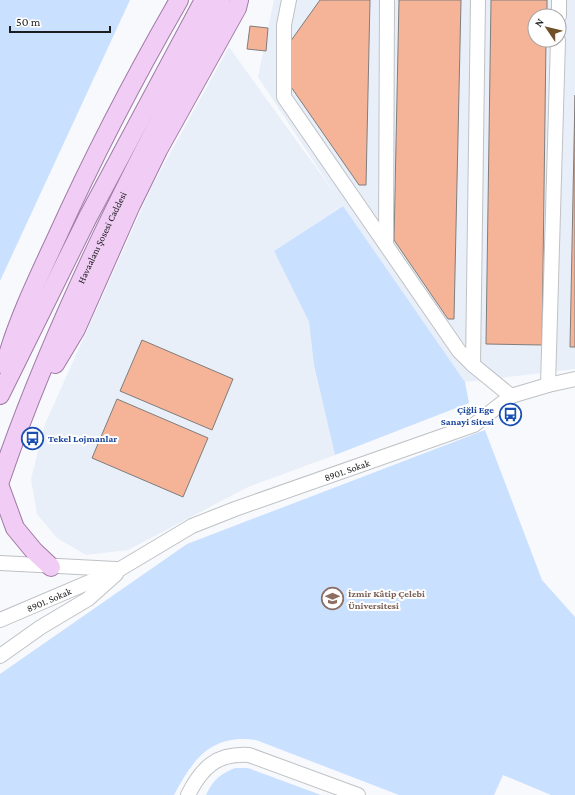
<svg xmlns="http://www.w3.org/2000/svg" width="575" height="795" viewBox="0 0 575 795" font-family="'Crimson Pro',serif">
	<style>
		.built { fill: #e8eff9; fill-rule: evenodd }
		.green { fill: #cae0ff }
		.building { fill: #f5b397; stroke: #817d7b }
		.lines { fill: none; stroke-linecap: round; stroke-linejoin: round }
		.minor-casing { stroke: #bfc2c5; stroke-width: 16 }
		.major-casing { stroke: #a07aa6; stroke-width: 20 }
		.minor { stroke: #fff; stroke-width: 14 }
		.major { stroke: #f1cdf5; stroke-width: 18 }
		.labels { text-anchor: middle; stroke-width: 4; stroke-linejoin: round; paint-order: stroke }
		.street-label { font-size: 10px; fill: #1b1c1d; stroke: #fff }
		.transit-label { font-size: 10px; font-weight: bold; fill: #164399; stroke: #fff; text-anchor: end }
		.education-label { font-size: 10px; font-weight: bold; fill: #785e54; stroke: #fff; text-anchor: start }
	</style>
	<rect width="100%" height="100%" fill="#f7f9fd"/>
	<path class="built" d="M274 0H575V369L465 382 342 206 274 251 309 322 314 368 335 455 248 487 128 550 86 555 57 538 37 514 31 479 45 424 152 186 229 47 335 194 258 77ZM535 16H559V40H535Z"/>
	<g class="green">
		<path d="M0 0H130L0 281Z"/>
		<path d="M343 206 465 382 469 403 335 455 314 366 309 322 274 251Z"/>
		<path d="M485 430 542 580 575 617V795H551L503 775 494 795H399L256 740C211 734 193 759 174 795H0V674L187 544Z"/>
		<path d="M235 768H248L321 795H206C213 780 219 775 235 768Z"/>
	</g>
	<g class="building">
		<path d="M320 0H370L366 185H359L289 84 290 42Z"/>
		<path d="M399 0H461L454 319H448L394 240Z"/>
		<path d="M491 0H547V16H535V40H546L542 345 486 344Z"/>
		<path d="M250 26 268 28 266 51 247 49Z"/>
		<path d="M575 95V347H570Z"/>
		<path d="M142 340 233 379 212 430 120 391Z"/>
		<path d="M117 399 208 438 183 497 92 458Z"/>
	</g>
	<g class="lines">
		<defs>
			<g id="minor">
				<path d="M289 0 284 25V97L459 351 473 365 511 396"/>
				<path d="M559 16V0"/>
				<path d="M386 244 387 0"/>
				<path d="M473 365 478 0"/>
				<path d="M548 385 558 40"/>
				<path d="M0 563 116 569"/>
				<path id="s1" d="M0 620 120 569 192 526 235 509 474 425 511 396 548 385 575 379"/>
				<path d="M0 656 41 627 88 599 116 574"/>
				<path d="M188 795C202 767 217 753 249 755L358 795"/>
			</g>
			<g id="major">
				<path d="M55 364 76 329 131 205 158 150 237 8 239 0"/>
				<path d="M5 365C17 321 37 280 56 239 93 157 134 78 179 0"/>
				<path d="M0 395 88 217 204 0"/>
				<path id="s2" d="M0 481C57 314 139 158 221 3"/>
				<path d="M0 487 15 528 34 551 51 567"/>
			</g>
		</defs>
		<use href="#minor" class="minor-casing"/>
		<use href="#major" class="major-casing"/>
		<use href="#minor" class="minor"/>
		<use href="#major" class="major"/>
	</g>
	<defs>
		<symbol id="bus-ring" viewBox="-11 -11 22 22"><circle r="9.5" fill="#fff" stroke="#1a4fb4" stroke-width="1.5"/><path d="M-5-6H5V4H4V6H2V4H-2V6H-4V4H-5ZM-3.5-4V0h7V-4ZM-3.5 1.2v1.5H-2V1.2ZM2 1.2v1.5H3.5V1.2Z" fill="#1a4fb4"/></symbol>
		<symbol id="university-ring" viewBox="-11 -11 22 22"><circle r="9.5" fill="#fff" stroke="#8d6e63" stroke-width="1.5"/><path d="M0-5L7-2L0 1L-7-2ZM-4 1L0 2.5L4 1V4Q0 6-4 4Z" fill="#8d6e63"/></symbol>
	</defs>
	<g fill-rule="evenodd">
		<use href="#bus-ring" x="498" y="402" width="25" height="25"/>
		<use href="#bus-ring" x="20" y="426" width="25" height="25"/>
		<use href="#university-ring" x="320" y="586" width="25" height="25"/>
	</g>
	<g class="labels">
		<g class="street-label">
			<text dy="4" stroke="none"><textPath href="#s2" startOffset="264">Havaalanı Şosesi Caddesi</textPath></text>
			<text dy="4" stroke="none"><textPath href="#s1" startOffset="379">8901. Sokak</textPath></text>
			<text dy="4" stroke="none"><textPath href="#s1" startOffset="53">8901. Sokak</textPath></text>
		</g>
		<g class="transit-label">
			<text x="494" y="413">Çiğli Ege<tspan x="494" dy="12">Sanayi Sitesi</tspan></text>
			<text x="48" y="442" text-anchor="start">Tekel Lojmanlar</text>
		</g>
		<g class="education-label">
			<text x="348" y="597">İzmir Kâtip Çelebi<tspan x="348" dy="12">Üniversitesi</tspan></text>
		</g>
	</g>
	<g transform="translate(547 28) rotate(305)"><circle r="19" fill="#ffffff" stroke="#a4a4a5"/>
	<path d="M0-3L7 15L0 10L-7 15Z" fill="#705026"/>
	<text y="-6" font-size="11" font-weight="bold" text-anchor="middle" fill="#1b1c1d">N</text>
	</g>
	<path d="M10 26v6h100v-6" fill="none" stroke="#1b1c1d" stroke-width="2"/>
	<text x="16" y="26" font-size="12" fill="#1b1c1d" stroke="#ffffff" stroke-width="3" paint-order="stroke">50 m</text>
</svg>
